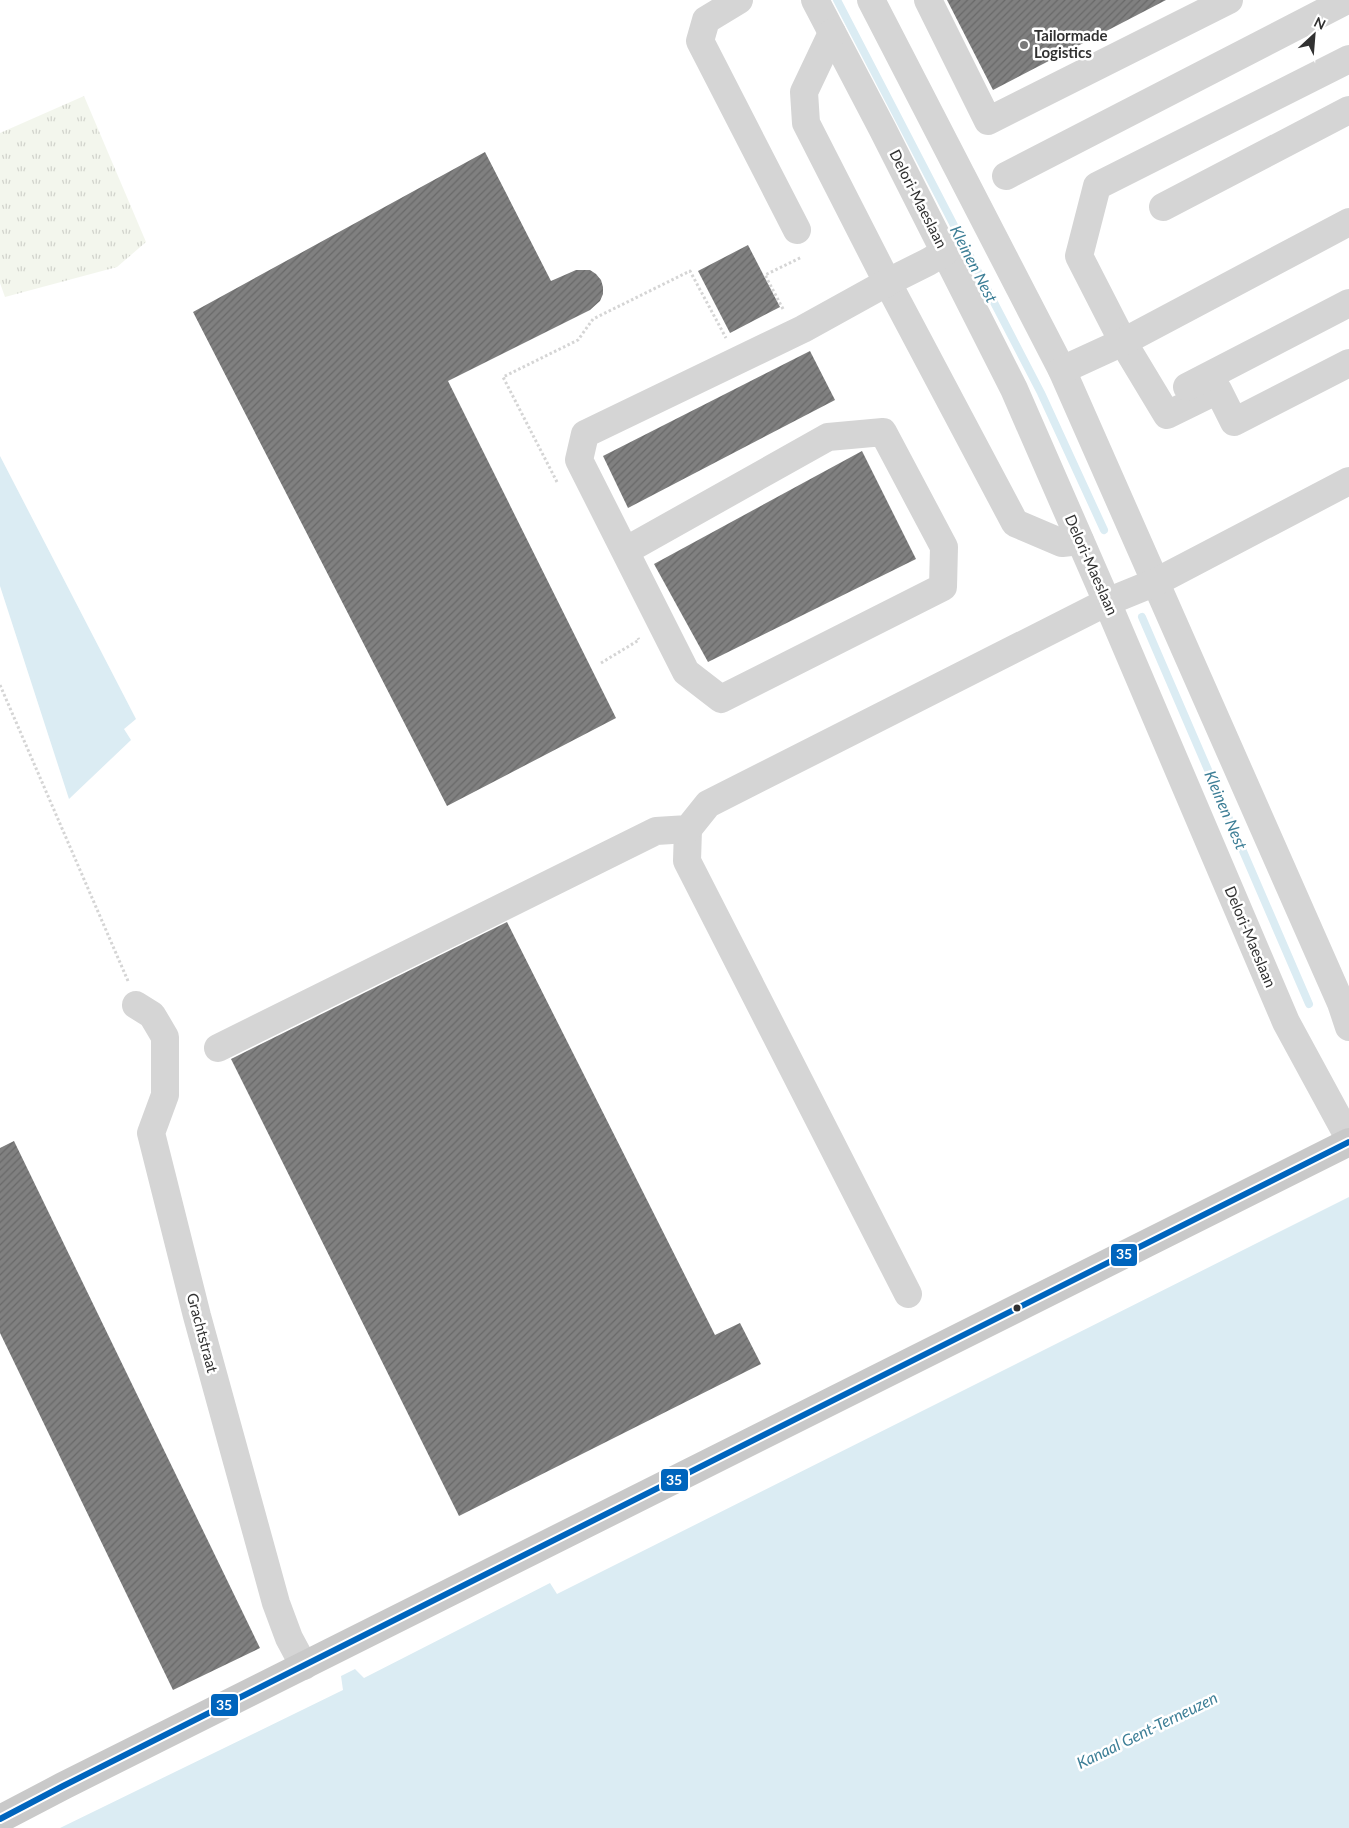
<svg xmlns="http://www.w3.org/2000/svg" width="1349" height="1828" viewBox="0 0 1349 1828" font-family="Lato,sans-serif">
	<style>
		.grass { fill: url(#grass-tufts) }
		.water { fill: #dbecf3 }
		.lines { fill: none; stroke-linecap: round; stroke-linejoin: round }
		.stream { stroke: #dbecf3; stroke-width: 8 }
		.building { fill: url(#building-hatch) }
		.path { stroke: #d5d5d5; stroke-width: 3; stroke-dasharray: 2.5 2.5; stroke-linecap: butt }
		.minor { stroke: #d5d5d5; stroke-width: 28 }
		.major { stroke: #c9c9c9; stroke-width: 28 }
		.bus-1-casing { stroke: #fff; stroke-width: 10 }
		.bus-1 { stroke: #0065bd; stroke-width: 6 }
		.poi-dot { fill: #797979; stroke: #fff; stroke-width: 2 }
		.bus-dot { fill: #313131; stroke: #fff; stroke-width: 2 }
		.labels { text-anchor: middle; stroke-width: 5; stroke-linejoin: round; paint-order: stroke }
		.poi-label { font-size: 15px; font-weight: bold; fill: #313131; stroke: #fff; text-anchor: start }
		.street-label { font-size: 15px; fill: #313131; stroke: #fff }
		.water-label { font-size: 16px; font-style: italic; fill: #3c7e96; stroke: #fff }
		.line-badge { stroke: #fff; stroke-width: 2 }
		.badge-label { font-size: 14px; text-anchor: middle; font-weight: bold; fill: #fff }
	</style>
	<defs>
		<pattern id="grass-tufts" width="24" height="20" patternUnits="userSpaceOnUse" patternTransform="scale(1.25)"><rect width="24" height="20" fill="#f3f6ed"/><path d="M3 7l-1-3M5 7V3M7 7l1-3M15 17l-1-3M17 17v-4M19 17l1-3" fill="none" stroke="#d1d3cc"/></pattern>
		<pattern id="building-hatch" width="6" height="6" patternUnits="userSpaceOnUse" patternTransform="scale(1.25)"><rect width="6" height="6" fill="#808080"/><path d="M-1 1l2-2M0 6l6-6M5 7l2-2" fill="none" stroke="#696969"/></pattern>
	</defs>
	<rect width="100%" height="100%" fill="#fff"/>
	<path class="grass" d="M84 96 146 242 117 267 5 297 0 283V133Z"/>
	<g class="water">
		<path d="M0 456 136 719 124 729 131 740 69 799 0 586Z"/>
		<path d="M1349 1197V1828H60L343 1690 341 1676 355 1669 364 1678 550 1583 557 1594Z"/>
	</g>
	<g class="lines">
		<g class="stream">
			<path d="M837 0 1041 393 1104 530"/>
			<path d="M1142 617 1309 1004"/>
		</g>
	</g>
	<g class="building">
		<path d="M947 0H1166L993 90Z"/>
		<path d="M485 152 551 281 576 270H590L596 274 601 280 603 287V294L600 301 590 310 448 381 616 718 447 806 193 312Z"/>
		<path d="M748 245 780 307 730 333 698 271Z"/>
		<path d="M810 351 835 400 628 508 603 456Z"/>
		<path d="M862 451 916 559 708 662 654 564Z"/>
		<path d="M507 922 715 1335 740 1323 761 1364 459 1516 231 1059Z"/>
		<path d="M14 1141 260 1648 173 1690 0 1333V1148Z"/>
	</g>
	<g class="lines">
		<g class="path">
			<path d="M783 309 765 275 802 257"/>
			<path d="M557 482 503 377 578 340 593 319 690 271 726 338"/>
			<path d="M601 663 639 640 638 638"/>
			<path d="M0 685 128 981"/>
		</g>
		<g class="minor">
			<path d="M739 0 706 20 700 41 797 230"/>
			<path d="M815 0 883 130 1014 389 1107 602 1286 1022 1349 1138"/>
			<path d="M871 0 1062 370 1341 1003 1349 1027"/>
			<path d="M928 0 988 121 1229 0"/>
			<path d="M832 33 804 92 806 123 883 274 1015 523 1062 543 1080 541"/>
			<path d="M1349 59 1097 186 1079 256 1123 342 1167 415 1218 390 1234 422 1349 363"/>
			<path d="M1006 176 1347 0"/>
			<path d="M1163 207 1349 110"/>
			<path d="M1062 370 1123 342 1349 222"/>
			<path d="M1187 387 1349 303"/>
			<path d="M625 551 828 437 883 432 944 547 943 587 721 699 686 672 579 460 585 434 803 329 888 282 928 262 945 252"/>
			<path d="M688 829 687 861 908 1294"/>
			<path d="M136 1005 152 1015 165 1037V1095L151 1133 197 1316 276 1603 289 1638 304 1666"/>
			<path d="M218 1048 656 831 688 829 708 804 1107 602 1156 582 1349 481"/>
		</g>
		<path class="major" d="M0 1819 63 1786 1349 1142"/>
		<defs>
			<path id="bus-1" d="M0 1819 63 1786 1349 1142"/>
		</defs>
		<use href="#bus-1" class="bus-1-casing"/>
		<use href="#bus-1" class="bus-1"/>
	</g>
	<circle class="poi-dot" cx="1024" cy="45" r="5"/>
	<circle class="bus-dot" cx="1017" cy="1308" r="4.5"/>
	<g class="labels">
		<g class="poi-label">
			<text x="1034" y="41">Tailormade<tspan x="1034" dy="17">Logistics</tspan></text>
		</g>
		<g class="street-label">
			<text transform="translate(918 199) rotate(63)" y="5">Delori-Maeslaan</text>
			<text transform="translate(1091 565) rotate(66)" y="5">Delori-Maeslaan</text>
			<text transform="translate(1250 937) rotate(67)" y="5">Delori-Maeslaan</text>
			<text transform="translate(202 1333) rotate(75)" y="5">Grachtstraat</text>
		</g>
		<g class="water-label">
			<text transform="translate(974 264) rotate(63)" y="6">Kleinen Nest</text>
			<text transform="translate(1226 810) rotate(67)" y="6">Kleinen Nest</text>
			<text transform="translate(1147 1730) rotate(-26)" y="6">Kanaal Gent-Terneuzen</text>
		</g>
	</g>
	<g class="line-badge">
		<rect x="1110" y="1243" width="28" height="24" rx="5" fill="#0065bd"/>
		<rect x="660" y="1468" width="29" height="24" rx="5" fill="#0065bd"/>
		<rect x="210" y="1693" width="29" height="24" rx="5" fill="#0065bd"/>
	</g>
	<g class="badge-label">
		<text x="1124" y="1259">35</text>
		<text x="674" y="1485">35</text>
		<text x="224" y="1710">35</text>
	</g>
	<g transform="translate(1314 35) rotate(26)" stroke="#ffffff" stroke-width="4" paint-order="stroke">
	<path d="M0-4L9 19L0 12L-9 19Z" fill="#313131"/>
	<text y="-8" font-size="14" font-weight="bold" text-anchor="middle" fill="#313131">N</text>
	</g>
</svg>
